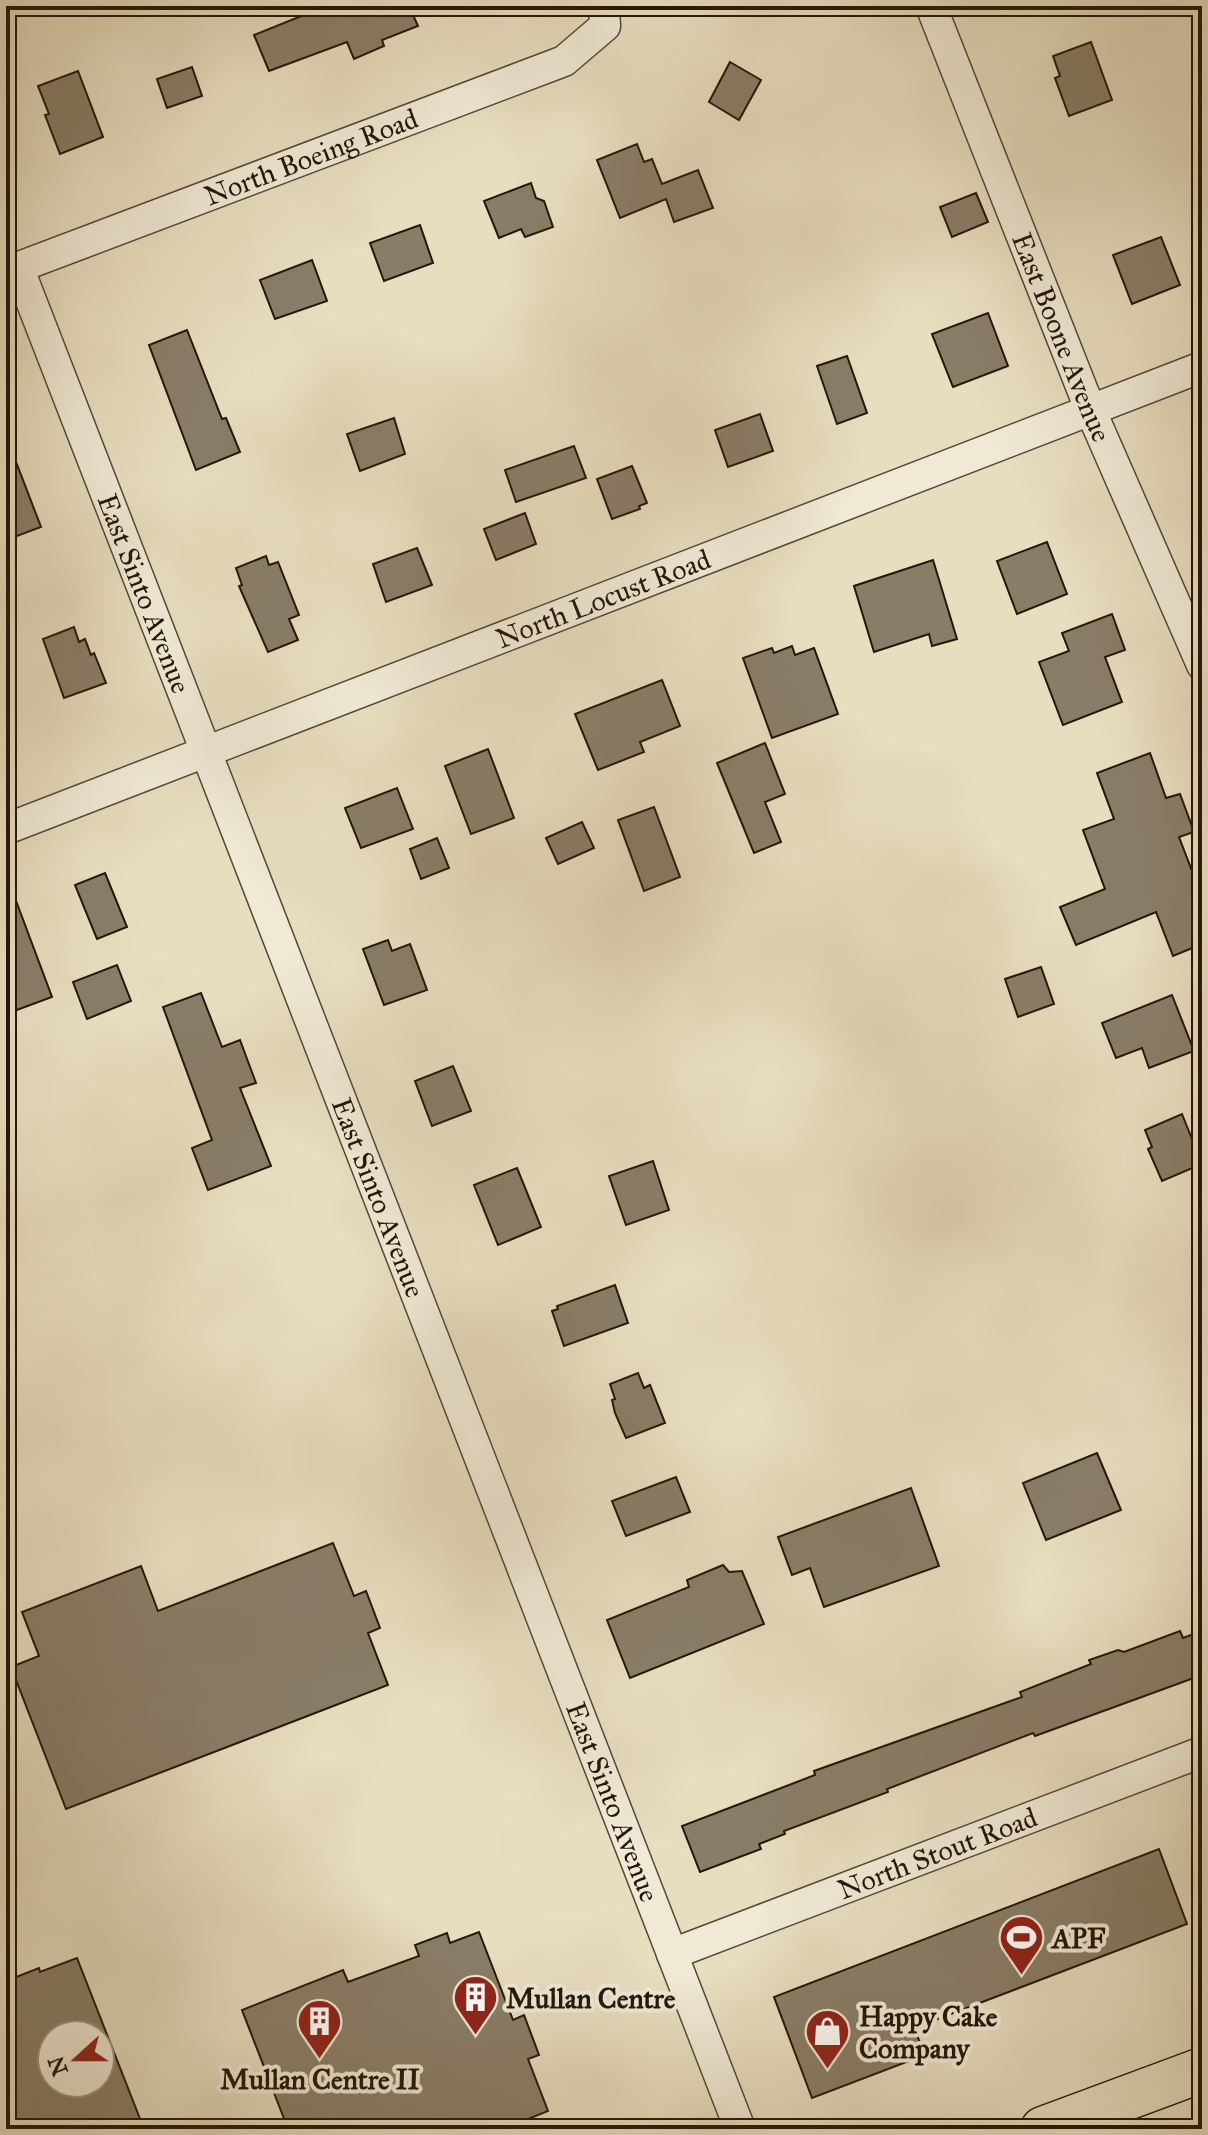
<svg xmlns="http://www.w3.org/2000/svg" width="1208" height="2135" viewBox="0 0 1208 2135" font-family="'IM FELL Great Primer',serif">
	<style>
		.building { fill: #897d68; stroke: #241609; stroke-width: 2; fill-rule: evenodd }
		.lines { fill: none; stroke-linecap: round; stroke-linejoin: round }
		.street-casing { stroke: #554836; stroke-width: 33 }
		.primary-casing { stroke: #241609; stroke-width: 47 }
		.street { stroke: #efe9d5; stroke-width: 30 }
		.primary { stroke: #e7ddbf; stroke-width: 44 }
		.labels { text-anchor: middle; stroke-width: 8; stroke-linejoin: round; paint-order: stroke }
		.street-label { font-size: 28px; fill: #241609; stroke: #efe9d5 }
		.poi-label { font-size: 28px; font-weight: bold; fill: #241609; stroke: #efe9d5; text-anchor: start }
	</style>
	<rect width="100%" height="100%" fill="#e7ddbf"/>
	<filter id="stains"><feTurbulence type="fractalNoise" baseFrequency=".0025" numOctaves="4"/><feColorMatrix values="0 0 0 0 .2 0 0 0 0 .09 0 0 0 0 .02 0 0 0 .5 -.17"/></filter>
	<radialGradient id="worn" r=".72"><stop offset=".6" stop-color="#630" stop-opacity="0"/><stop offset="1" stop-color="#630" stop-opacity=".3"/></radialGradient>
	<g class="building">
		<path d="M326 6H409L418 26 382 40 384 46 354 59 347 42 269 71 254 35Z"/>
		<path d="M1091 42 1112 100 1069 116 1055 78 1060 76 1053 56Z"/>
		<path d="M730 62 761 80 739 120 709 102Z"/>
		<path d="M192 67 202 96 167 108 157 79Z"/>
		<path d="M78 71 103 137 60 154 45 115 49 114 38 86Z"/>
		<path d="M637 144 644 162 652 159 662 184 698 170 713 208 674 222 666 199 620 218 597 160Z"/>
		<path d="M531 183 536 198 544 201 553 227 525 237 521 229 499 238 484 201Z"/>
		<path d="M976 193 988 222 952 237 940 207Z"/>
		<path d="M420 225 433 263 384 281 370 243Z"/>
		<path d="M1161 237 1180 285 1132 304 1113 255Z"/>
		<path d="M312 260 327 301 275 319 260 280Z"/>
		<path d="M988 313 1008 366 953 387 932 334Z"/>
		<path d="M187 330 222 419 226 418 240 452 196 470 149 345Z"/>
		<path d="M847 356 867 413 837 424 817 366Z"/>
		<path d="M760 414 773 451 728 467 715 430Z"/>
		<path d="M394 418 405 454 360 471 347 434Z"/>
		<path d="M6 441H8L41 527 6 540Z"/>
		<path d="M574 446 586 478 516 502 505 470Z"/>
		<path d="M632 466 647 503 639 506 640 509 612 519 597 479Z"/>
		<path d="M525 513 536 544 496 560 484 529Z"/>
		<path d="M1047 542 1067 594 1017 614 997 561Z"/>
		<path d="M417 548 432 585 386 602 373 564Z"/>
		<path d="M266 556 269 565 278 562 299 615 289 619 298 640 268 652 239 586 242 585 236 568Z"/>
		<path d="M933 560 957 639 932 646 929 634 874 652 854 586Z"/>
		<path d="M1112 614 1125 650 1105 657 1122 702 1063 725 1039 662 1069 651 1062 633Z"/>
		<path d="M74 627 79 642 85 639 91 655 94 653 106 683 64 698 43 639Z"/>
		<path d="M792 646 795 655 814 648 838 714 772 738 743 658 772 648 774 653Z"/>
		<path d="M662 680 680 726 640 742 644 752 598 770 575 714Z"/>
		<path d="M765 743 785 794 765 802 781 842 754 853 717 763Z"/>
		<path d="M488 749 514 818 471 834 445 766Z"/>
		<path d="M1150 753 1166 798 1180 794 1194 832 1179 837 1202 897V944L1173 956 1156 912 1076 945 1060 907 1105 889 1083 830 1114 819 1097 773Z"/>
		<path d="M397 788 413 829 361 848 345 808Z"/>
		<path d="M654 807 680 877 644 891 618 820Z"/>
		<path d="M582 822 594 848 558 864 546 838Z"/>
		<path d="M437 838 449 868 421 879 410 849Z"/>
		<path d="M105 873 127 927 97 939 75 885Z"/>
		<path d="M9 882 52 997 6 1014V883Z"/>
		<path d="M388 940 392 951 410 944 427 990 384 1005 363 949Z"/>
		<path d="M117 965 131 1001 87 1019 73 982Z"/>
		<path d="M1041 967 1054 1004 1018 1017 1005 979Z"/>
		<path d="M201 993 222 1047 240 1040 256 1083 240 1088 271 1166 208 1190 192 1148 212 1140 163 1007Z"/>
		<path d="M1172 995 1194 1051 1149 1068 1142 1048 1116 1058 1102 1023Z"/>
		<path d="M453 1066 471 1111 432 1126 415 1081Z"/>
		<path d="M1182 1114 1202 1164 1162 1181 1148 1149 1152 1147 1145 1130Z"/>
		<path d="M653 1161 669 1210 626 1225 609 1176Z"/>
		<path d="M517 1168 541 1227 498 1245 474 1185Z"/>
		<path d="M615 1285 628 1323 564 1346 552 1311 558 1309 557 1306Z"/>
		<path d="M638 1373 644 1388 650 1385 665 1423 626 1438 615 1413 612 1400 615 1399 610 1384Z"/>
		<path d="M1097 1453 1121 1510 1046 1540 1023 1483Z"/>
		<path d="M676 1477 690 1512 626 1536 612 1501Z"/>
		<path d="M911 1488 939 1566 824 1607 810 1568 792 1575 778 1537Z"/>
		<path d="M333 1543 354 1596 366 1591 380 1628 368 1633 388 1685 66 1809 11 1667 39 1656 22 1612 141 1566 158 1611Z"/>
		<path d="M723 1565 729 1572 742 1571 764 1624 630 1678 607 1620 689 1587 687 1580Z"/>
		<path d="M1180 1631 1183 1638 1202 1631V1675L1035 1736 1033 1733 887 1789 888 1792 784 1831 785 1834 759 1844 761 1849 700 1872 682 1826 815 1775 814 1771 1022 1697 1020 1692 1091 1664 1089 1660 1118 1650 1124 1652Z"/>
		<path d="M1159 1849 1187 1924 914 2028 925 2055 812 2098 774 1997Z"/>
		<path d="M479 1932 513 2020 524 2015 539 2055 528 2059 548 2111 518 2123 521 2129H288L242 2010 343 1970 348 1982 419 1956 415 1945 447 1933 450 1943Z"/>
		<path d="M77 1958 144 2129H18L6 2096V1981L39 1968 40 1972ZM52 2035H100V2083H52Z"/>
	</g>
	<g class="lines">
		<defs>
			<g id="street">
				<path id="s1" d="M931 6 1090 409 1202 665"/>
				<path id="s2" d="M18 267 740 2129"/>
				<path id="s3" d="M6 272 564 61 605 26 604 6"/>
				<path id="s4" d="M6 829 1202 367"/>
				<path id="s5" d="M672 1954 1202 1752"/>
			</g>
			<path id="primary" d="M1043 2129 1202 2070"/>
		</defs>
		<use href="#street" class="street-casing"/>
		<use href="#primary" class="primary-casing"/>
		<use href="#street" class="street"/>
		<use href="#primary" class="primary"/>
	</g>
	<defs>
		<symbol id="stadium-pin" viewBox="-11 -11 22 30"><path d="M0 17L-7.5 6A9.5 9.5 0 1 1 7.5 6Z" fill="#8f2418" stroke="#efe9d5"/><path d="M0-5a6.5 5 0 1 0 0 10a6.5 5 0 1 0 0-10ZM-3.5-1.8h7v3.6h-7Z" fill="#fff"/></symbol>
		<symbol id="building-pin" viewBox="-11 -11 22 30"><path d="M0 17L-7.5 6A9.5 9.5 0 1 1 7.5 6Z" fill="#8f2418" stroke="#efe9d5"/><path d="M-4-6H4V6H1V3H-1V6H-4ZM-2.5-4.3h1.7v1.8h-1.7ZM.8-4.3h1.7v1.8H.8ZM-2.5-1h1.7V.8h-1.7ZM.8-1h1.7V.8H.8Z" fill="#fff"/></symbol>
		<symbol id="shop-pin" viewBox="-11 -11 22 30"><path d="M0 17L-7.5 6A9.5 9.5 0 1 1 7.5 6Z" fill="#8f2418" stroke="#efe9d5"/><path d="M-5-2.5h2.3a2.7 3.5 0 0 1 5.4 0H5L5.5 6h-11ZM-1.5-2.5h3a1.5 2.3 0 0 0-3 0Z" fill="#fff"/></symbol>
	</defs>
	<g fill-rule="evenodd">
		<use href="#stadium-pin" x="996" y="1912" width="51" height="69"/>
		<use href="#building-pin" x="450" y="1972" width="51" height="69"/>
		<use href="#building-pin" x="294" y="1996" width="51" height="69"/>
		<use href="#shop-pin" x="802" y="2006" width="51" height="69"/>
	</g>
	<g class="labels">
		<g class="street-label">
			<text dy="10" stroke="none"><textPath href="#s3" startOffset="326">North Boeing Road</textPath></text>
			<text dy="10" stroke="none"><textPath href="#s1" startOffset="356">East Boone Avenue</textPath></text>
			<text dy="10" stroke="none"><textPath href="#s2" startOffset="350">East Sinto Avenue</textPath></text>
			<text dy="10" stroke="none"><textPath href="#s4" startOffset="640">North Locust Road</textPath></text>
			<text dy="10" stroke="none"><textPath href="#s2" startOffset="998">East Sinto Avenue</textPath></text>
			<text dy="10" stroke="none"><textPath href="#s2" startOffset="1646">East Sinto Avenue</textPath></text>
			<text dy="10" stroke="none"><textPath href="#s5" startOffset="284">North Stout Road</textPath></text>
		</g>
		<g class="poi-label">
			<text x="1052" y="1948">APF</text>
			<text x="506" y="2008">Mullan Centre</text>
			<text x="859" y="2026">Happy Cake<tspan x="859" dy="32">Company</tspan></text>
			<text x="320" y="2089" text-anchor="middle">Mullan Centre II</text>
		</g>
	</g>
	<rect width="1208" height="2135" fill="none" stroke="#e7ddbf" stroke-width="32"/>
	<rect x="8" y="8" width="1192" height="2119" fill="none" stroke="#241609" stroke-width="4"/>
	<rect x="16" y="16" width="1176" height="2103" fill="none" stroke="#241609" stroke-width="2"/>
	<g transform="translate(76 2059) rotate(249)"><circle r="38" fill="#efe9d5" stroke="#9e9583" stroke-width="2"/>
	<path d="M0-6L14 30L0 20L-14 30Z" fill="#8f2418"/>
	<text y="-12" font-size="22" font-weight="bold" text-anchor="middle" fill="#241609">N</text>
	</g>
	<rect width="100%" height="100%" filter="url(#stains)"/>
	<rect width="100%" height="100%" fill="url(#worn)"/>
</svg>
